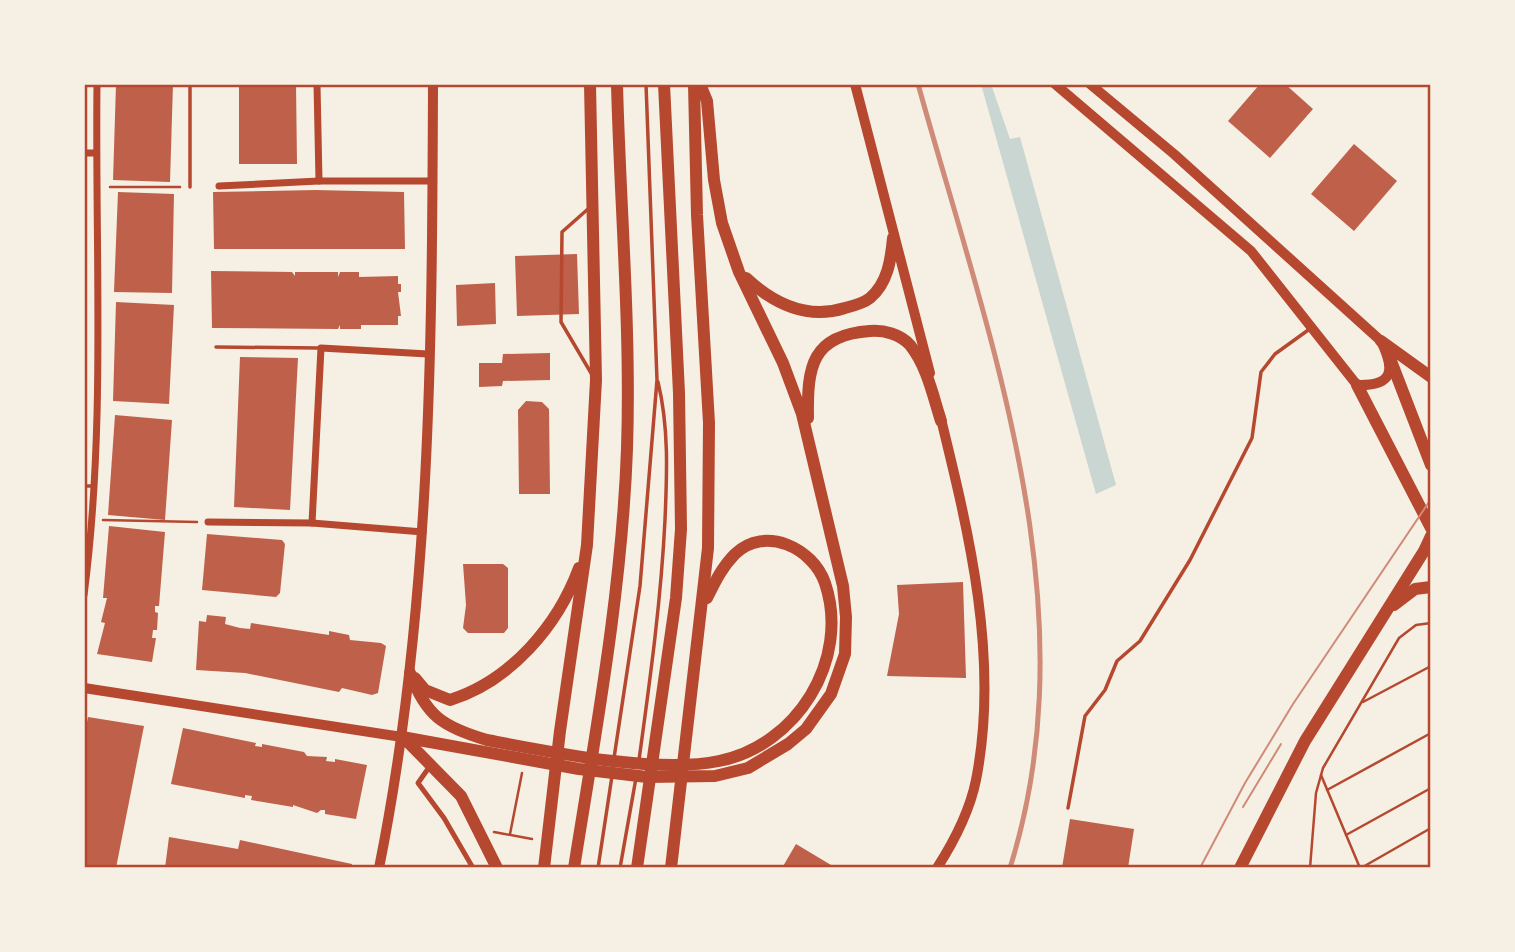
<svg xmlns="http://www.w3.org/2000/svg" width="1515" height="952" viewBox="0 0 1515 952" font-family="'Roboto Condensed',sans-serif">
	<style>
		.water { fill: #c9d6d2 }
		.building { fill: #bf614a }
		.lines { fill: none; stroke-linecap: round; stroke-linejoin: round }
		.path { stroke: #b5482f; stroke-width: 2.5 }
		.service { stroke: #b5482f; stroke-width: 3.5 }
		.pedestrian { stroke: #b5482f; stroke-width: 5 }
		.minor { stroke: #b5482f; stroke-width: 7 }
		.secondary { stroke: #b5482f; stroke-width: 10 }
		.primary { stroke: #b5482f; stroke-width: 12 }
		.trunk { stroke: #b5482f; stroke-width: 12 }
		.tram { stroke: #cf8b77; stroke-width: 2 }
		.rail { stroke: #cf8b77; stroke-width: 5 }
		.neatline { fill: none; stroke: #b5482f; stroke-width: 2.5 }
	</style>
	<rect width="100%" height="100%" fill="#f6efe4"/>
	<path class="water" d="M981 84H991L1010 139 1020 137 1116 485 1096 494Z"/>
	<g class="building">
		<path d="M116 84H173L170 182 113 180Z"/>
		<path d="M239 84H296L297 164H239Z"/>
		<path d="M1260 84H1285L1313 109 1270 158 1228 121Z"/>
		<path d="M1354 144 1397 181 1354 231 1311 194Z"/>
		<path d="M315 190 404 192 405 249H214L213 192Z"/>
		<path d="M118 192 174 194 172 293 114 292Z"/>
		<path d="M577 254 579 314 517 316 515 256Z"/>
		<path d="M211 271 292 272 295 276V272H338V277L340 272H359V277L398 276V284H401V292H398L401 316H398V325H361V329H340V325L338 329 212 328Z"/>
		<path d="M495 283 496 324 457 326 456 285Z"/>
		<path d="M116 302 174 305 169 404 113 401Z"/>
		<path d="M550 353V380L503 381 502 386 479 387V363H502L503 354Z"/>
		<path d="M240 357 298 358 290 510 234 507Z"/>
		<path d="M526 401 542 402 549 409 550 494H519L518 410Z"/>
		<path d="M115 415 172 420 165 520 108 515Z"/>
		<path d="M109 526 165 532 159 606H155V612L158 613 157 630H153L152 638H156L152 662 97 654 105 623 101 622 107 598H103Z"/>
		<path d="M207 534 282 540 285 544 280 593 276 597 202 590Z"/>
		<path d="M463 564H503L508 568V628L504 633H468L463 628 466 605Z"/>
		<path d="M963 582 966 678 887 676 899 614 897 585Z"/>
		<path d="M207 615 226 617 225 624 240 628 250 629 251 623 329 635V631L349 635 350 640 381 643 386 646 378 693 372 695 342 688 339 692 245 673 196 670 199 621 206 622Z"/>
		<path d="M88 717 144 726 116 868H84V738Z"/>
		<path d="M183 728 256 743 255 746 262 747V744L304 752 307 756 327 757 326 761 335 762V759L367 765 356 819 325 814V810H321L317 813 293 805V807L251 800 252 796 245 795V798L171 784Z"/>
		<path d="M1070 819 1134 829 1128 868H1062Z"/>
		<path d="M169 837 238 849 240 840 352 864 351 868H165Z"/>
		<path d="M796 844 836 868H782Z"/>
	</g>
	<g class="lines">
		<g class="path">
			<path d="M110 187H180"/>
			<path d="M103 520 197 522"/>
			<path d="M1363 702 1431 666"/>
			<path d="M1321 775 1360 868"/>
			<path d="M1327 790 1431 733"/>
			<path d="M494 832 532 839"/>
			<path d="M510 834 522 773"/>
			<path d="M1346 835 1431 788"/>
			<path d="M1310 868 1316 793 1323 768 1399 638 1416 625 1431 623"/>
			<path d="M1361 868 1431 828"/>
		</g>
		<g class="service">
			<path d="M190 84V187"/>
			<path d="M588 209 562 232 561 322 591 373"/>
			<path d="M216 347 319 348"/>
			<path d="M84 486H93"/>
			<path d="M614 758 640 586 657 380 646 84"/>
			<path d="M639 760C650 680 661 601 665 520 667 474 669 427 658 382"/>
			<path d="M1068 808 1085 716 1105 690 1117 661 1140 641 1190 560 1252 438 1261 372 1275 354 1311 328"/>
			<path d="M598 868 612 776"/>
			<path d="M620 868 636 778"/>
		</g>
		<path class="pedestrian" d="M430 766 418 783 444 818 473 868"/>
		<g class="minor">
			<path d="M317 84 319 181"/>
			<path d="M84 153H96"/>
			<path d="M219 186 319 181H432"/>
			<path d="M208 522 312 523 423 532"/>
			<path d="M312 523 321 348 428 354"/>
			<path d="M84 595C106 427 95 254 97 84"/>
		</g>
		<g class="secondary">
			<path d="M855 84 930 373"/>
			<path d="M1055 84 1251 251 1357 385C1394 386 1395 370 1381 341L1174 154 1090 84"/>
			<path d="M84 688 402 737"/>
			<path d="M379 868C431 610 432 346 433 84"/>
			<path d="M937 868C953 843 970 810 976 780 1000 659 969 533 940 415"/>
		</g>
		<g class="primary">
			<path d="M746 278C774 304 807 320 845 308 853 306 864 303 870 298 888 283 891 259 893 238"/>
			<path d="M1381 341 1431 377"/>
			<path d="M1391 361 1431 465"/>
			<path d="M1357 385 1431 528"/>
			<path d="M808 418C807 366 812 335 870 331 884 330 900 334 910 345 927 366 933 396 941 421"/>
			<path d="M1394 605 1415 589 1431 587"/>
			<path d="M410 673C426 716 443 727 487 740 550 752 657 774 719 761 796 746 851 660 825 583 813 548 765 525 735 554 722 567 715 582 707 598"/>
			<path d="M415 678 425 690 450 700C511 681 558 625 579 568"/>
			<path d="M402 737 579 769 647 777 715 776 748 768 788 744 806 729 831 694 845 654 846 617 843 586 802 414 783 363 739 272 722 223 714 180 707 101 700 84"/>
			<path d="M403 737 461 796 497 868"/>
			<path d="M544 868 560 731 587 545 596 380 590 84"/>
			<path d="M671 868 708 548 709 423 697 215 694 84"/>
			<path d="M1240 868 1305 741 1424 551 1431 536"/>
		</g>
		<g class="trunk">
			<path d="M574 868C596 730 622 589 627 449 631 327 620 205 617 84"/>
			<path d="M637 868 676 598 681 529 679 393 664 84"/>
		</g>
		<g class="tram">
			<path d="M1243 807 1281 744"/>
			<path d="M1200 868 1245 783 1293 704 1431 499"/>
		</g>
		<path class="rail" d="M918 84C988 336 1092 606 1010 868"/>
	</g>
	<rect width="1515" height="952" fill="none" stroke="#f6efe4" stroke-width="172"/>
	<rect x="86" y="86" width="1343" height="780" class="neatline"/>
</svg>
